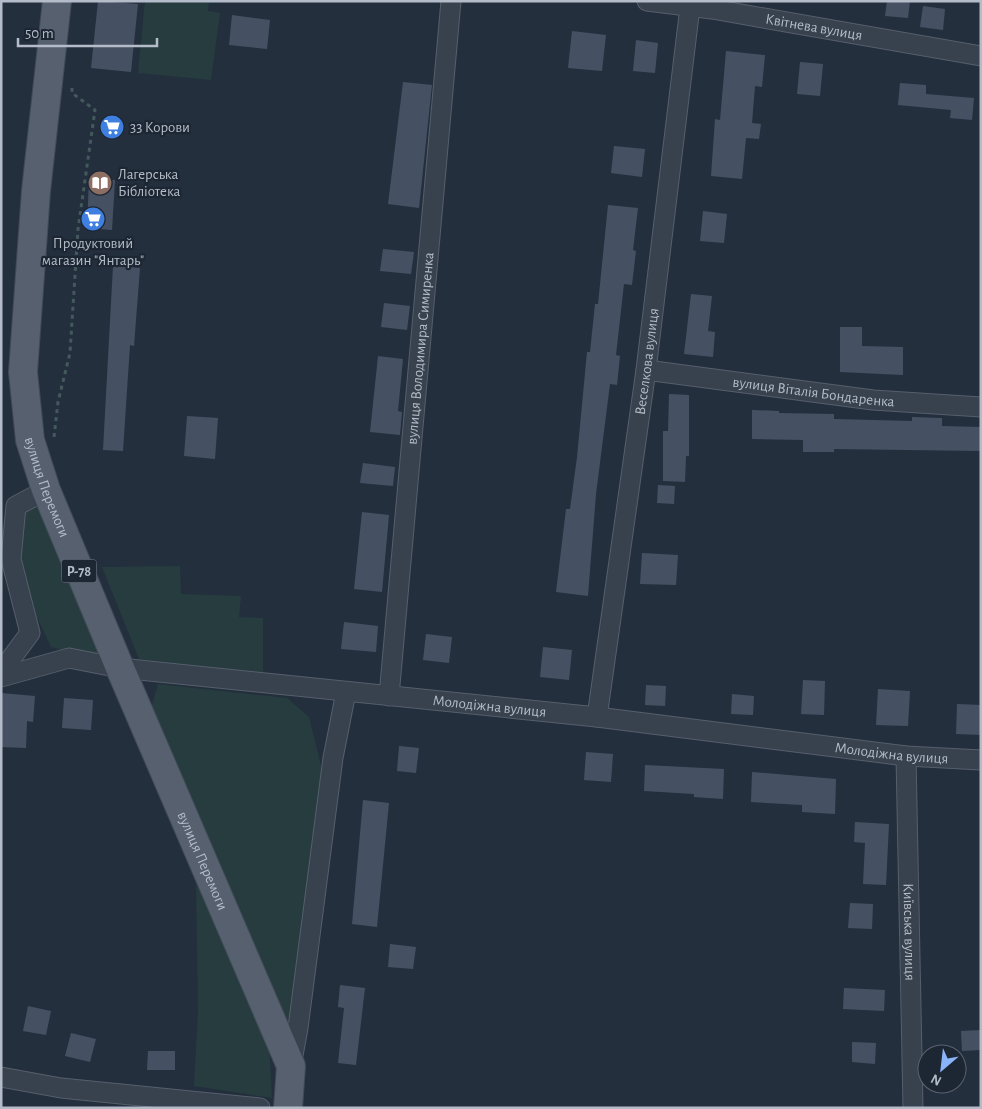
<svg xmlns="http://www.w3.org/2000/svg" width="982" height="1109" viewBox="0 0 982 1109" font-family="'Alegreya Sans',sans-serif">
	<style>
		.green { fill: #263c3f }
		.building { fill: #455162 }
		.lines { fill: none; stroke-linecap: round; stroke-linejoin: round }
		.street-casing { stroke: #565f6c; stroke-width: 21 }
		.primary-casing { stroke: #414a57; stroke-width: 30 }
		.path { stroke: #44595c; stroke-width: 3; stroke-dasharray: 4 4; stroke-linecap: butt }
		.street { stroke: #38414e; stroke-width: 19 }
		.primary { stroke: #56606e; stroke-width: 28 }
		.labels { text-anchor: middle; stroke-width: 4.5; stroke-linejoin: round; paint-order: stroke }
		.shield { fill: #1d2633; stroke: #878f9c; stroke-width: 1 }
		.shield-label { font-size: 14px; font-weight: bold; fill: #b4bcc9 }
		.street-label { font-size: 15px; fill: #b4bcc9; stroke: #1d2633 }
		.poi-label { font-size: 15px; fill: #b4bcc9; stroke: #1d2633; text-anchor: start }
	</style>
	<rect width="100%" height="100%" fill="#242f3e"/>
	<g class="green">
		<path d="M145 1H209L208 11 220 13 211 80 138 73Z"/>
		<path d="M38 501 102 652 87 656 51 647 27 596 18 562 20 532 26 510Z"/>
		<path d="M180 566 181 594 241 596 239 617 263 618V673L139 659 102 567Z"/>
		<path d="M158 684 287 698 309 717 324 778 294 1021 282 1017 152 705Z"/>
		<path d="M196 883 269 1043 272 1098 194 1086 198 1011Z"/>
	</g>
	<g class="building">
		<path d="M98 1 138 4 131 72 91 68Z"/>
		<path d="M887 1H910L908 18 885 16Z"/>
		<path d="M923 6 945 9 943 30 920 27Z"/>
		<path d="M232 15 270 20 267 49 229 45Z"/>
		<path d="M572 31 606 35 602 71 568 68Z"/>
		<path d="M636 40 658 43 655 73 633 71Z"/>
		<path d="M726 51 765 55 762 87 755 86 752 123 761 124 759 139 746 138 742 179 711 176 715 119 720 120Z"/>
		<path d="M800 62 823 64 820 96 797 94Z"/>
		<path d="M403 82 432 85 419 208 388 204Z"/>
		<path d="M900 83 926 85V94L974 98 972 120 950 118 951 110 898 105Z"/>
		<path d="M614 146 645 149 642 177 611 173Z"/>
		<path d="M89 179 115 180 112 230 87 228Z"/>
		<path d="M608 205 638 208 633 250 636 251 632 285 624 284 616 355 620 356 617 385 610 384 596 494 588 596 556 592 566 509H570L577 457 587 352H590L595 304H598Z"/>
		<path d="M703 211 727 214 724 243 700 241Z"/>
		<path d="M383 249 414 252 411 274 380 271Z"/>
		<path d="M113 266 140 268 134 346 130 345 123 451 103 450Z"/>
		<path d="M691 294 712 296 708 331 715 332 713 357 684 354Z"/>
		<path d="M384 303 410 306 407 330 381 327Z"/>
		<path d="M840 327H862V346L903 347V375L840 372Z"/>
		<path d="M378 356 403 359 398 411 402 412 400 435 370 432Z"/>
		<path d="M669 394 689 395V456H686L685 482 663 481V431H668Z"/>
		<path d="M752 410 779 411V413L834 414V419L912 421V417L942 418V426L981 427V451L834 449V452H803V440L752 439Z"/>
		<path d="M187 416 218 418 215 459 184 456Z"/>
		<path d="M363 463 395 467 393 486 360 483Z"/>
		<path d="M658 485 675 486 674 504 657 503Z"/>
		<path d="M362 512 389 515 382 592 354 589Z"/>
		<path d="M642 553 678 555 676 585 640 584Z"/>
		<path d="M344 622 378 626 376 652 341 649Z"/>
		<path d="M426 634 452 637 449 663 423 660Z"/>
		<path d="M543 647 572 650 569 680 540 677Z"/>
		<path d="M803 680 825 681 824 715 801 714Z"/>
		<path d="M646 685 666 686 665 706 645 705Z"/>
		<path d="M878 689 910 691 908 726 876 725Z"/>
		<path d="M1 693 35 696 33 722 27 721 26 748 1 747Z"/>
		<path d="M732 694 754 696 753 715 731 714Z"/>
		<path d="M64 698 93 700 91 730 62 728Z"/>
		<path d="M957 704 981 705V735L956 734Z"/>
		<path d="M399 746 419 748 416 773 397 771Z"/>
		<path d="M586 752 613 754 611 782 584 780Z"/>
		<path d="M645 765 724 769 723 799 694 797V794L644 791Z"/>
		<path d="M752 772 836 779 835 814 802 812V805L751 802Z"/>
		<path d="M363 800 389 803 377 927 352 924Z"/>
		<path d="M855 822 889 824 886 885 863 884 865 843 854 842Z"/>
		<path d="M850 903 873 904 872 929 848 928Z"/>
		<path d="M390 944 416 947 413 969 388 967Z"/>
		<path d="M340 985 365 988 356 1065 338 1063 344 1008 338 1007Z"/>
		<path d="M844 988 885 990 884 1011 843 1009Z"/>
		<path d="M28 1006 51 1011 46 1035 23 1031Z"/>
		<path d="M981 1030V1050L962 1051 961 1031Z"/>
		<path d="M71 1033 96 1039 90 1062 65 1056Z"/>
		<path d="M852 1042 876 1043 875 1064 852 1062Z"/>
		<path d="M148 1051H175V1070H147Z"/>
	</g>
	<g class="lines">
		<defs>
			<g id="street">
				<path id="s1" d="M647 1 712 9 981 56"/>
				<path id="s2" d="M646 370 873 400 981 407"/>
				<path d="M1 672 30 633 11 559 16 506 46 490"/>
				<path id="s3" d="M1 677 69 658 120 668 597 717 906 756 981 760"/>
				<path id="s4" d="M389 696 451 1"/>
				<path id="s5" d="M597 717 646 370 690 7"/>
				<path id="s6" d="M906 756 913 1108"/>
				<path d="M291 1066 298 1028 333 758 346 692"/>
				<path d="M1 1077 61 1088 260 1108"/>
			</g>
			<g id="primary">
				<path id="s7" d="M57 1 36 191 23 372 30 440 46 490 120 668 291 1066 288 1108"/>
			</g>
		</defs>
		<use href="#street" class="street-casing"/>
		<use href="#primary" class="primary-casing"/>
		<path class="path" d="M54 437 58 402 70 353 78 229 95 110 72 93V88"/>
		<use href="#street" class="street"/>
		<use href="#primary" class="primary"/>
	</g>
	<defs>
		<symbol id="supermarket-disc" viewBox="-11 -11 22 22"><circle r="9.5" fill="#3f7fe0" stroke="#1d2633"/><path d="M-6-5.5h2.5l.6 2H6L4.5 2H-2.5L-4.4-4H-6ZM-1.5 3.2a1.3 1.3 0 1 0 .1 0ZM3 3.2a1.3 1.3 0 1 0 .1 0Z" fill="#fff"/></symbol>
		<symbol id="library-disc" viewBox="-11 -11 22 22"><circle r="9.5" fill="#8d6e63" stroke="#1d2633"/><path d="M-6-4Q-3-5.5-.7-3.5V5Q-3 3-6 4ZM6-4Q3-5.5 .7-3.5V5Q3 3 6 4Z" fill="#fff"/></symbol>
	</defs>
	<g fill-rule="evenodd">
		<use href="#supermarket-disc" x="98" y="113" width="28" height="28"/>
		<use href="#library-disc" x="86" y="169" width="28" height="28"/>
		<use href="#supermarket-disc" x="79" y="205" width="28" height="28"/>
	</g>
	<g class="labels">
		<rect class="shield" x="61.5" y="559.5" width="35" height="23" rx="4"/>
		<g class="shield-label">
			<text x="79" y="576">Р-78</text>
		</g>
		<g class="street-label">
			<text dy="5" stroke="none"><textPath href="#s1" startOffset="169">Квітнева вулиця</textPath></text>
			<text dy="5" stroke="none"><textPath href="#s4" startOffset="349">вулиця Володимира Симиренка</textPath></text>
			<text dy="5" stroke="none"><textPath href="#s5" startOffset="359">Веселкова вулиця</textPath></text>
			<text dy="5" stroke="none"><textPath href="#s2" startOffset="169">вулиця Віталія Бондаренка</textPath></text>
			<text dy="5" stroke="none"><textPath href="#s7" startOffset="491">вулиця Перемоги</textPath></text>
			<text dy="5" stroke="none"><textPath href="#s3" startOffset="494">Молодіжна вулиця</textPath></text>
			<text dy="5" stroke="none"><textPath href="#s3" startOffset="899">Молодіжна вулиця</textPath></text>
			<text dy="5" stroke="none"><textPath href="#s7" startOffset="896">вулиця Перемоги</textPath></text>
			<text dy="5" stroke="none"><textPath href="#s6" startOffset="176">Київська вулиця</textPath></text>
		</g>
		<g class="poi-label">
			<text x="130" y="132">33 Корови</text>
			<text x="118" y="179">Лагерська<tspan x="118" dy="17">Бібліотека</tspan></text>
			<text x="93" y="248" text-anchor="middle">Продуктовий<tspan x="93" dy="17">магазин "Янтарь"</tspan></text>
		</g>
	</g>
	<rect width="982" height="1109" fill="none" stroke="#b4bcc9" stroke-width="5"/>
	<g transform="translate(942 1069) rotate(208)"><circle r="24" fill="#1d2633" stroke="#59626f"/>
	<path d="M0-4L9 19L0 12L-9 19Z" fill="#8ab4f8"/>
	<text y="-8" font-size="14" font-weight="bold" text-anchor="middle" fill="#b4bcc9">N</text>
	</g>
	<path d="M18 38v8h139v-8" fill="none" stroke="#b4bcc9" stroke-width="2.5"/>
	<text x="25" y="38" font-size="15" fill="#b4bcc9" stroke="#1d2633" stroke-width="4" paint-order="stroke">50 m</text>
</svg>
